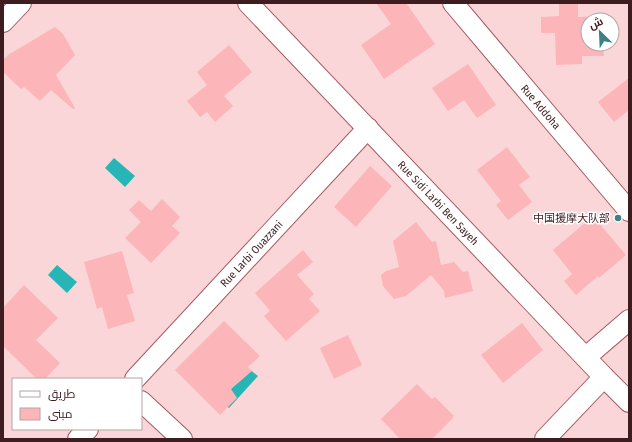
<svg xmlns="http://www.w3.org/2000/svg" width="632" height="442" viewBox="0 0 632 442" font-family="'Fira Sans Condensed',Cairo,'Noto Sans SC',sans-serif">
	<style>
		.water { fill: #28b5b5 }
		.building { fill: #fcb6ba }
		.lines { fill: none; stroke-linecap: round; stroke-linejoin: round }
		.minor-casing { stroke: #a75960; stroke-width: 22 }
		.minor { stroke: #fff; stroke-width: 20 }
		.poi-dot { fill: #3a8382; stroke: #fff; stroke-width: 1.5 }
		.labels { text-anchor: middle; stroke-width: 3; stroke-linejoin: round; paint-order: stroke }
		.street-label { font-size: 11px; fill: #3e1d21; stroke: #fff }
		.poi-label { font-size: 11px; fill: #3e1d21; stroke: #fff; text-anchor: end }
	</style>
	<rect width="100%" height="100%" fill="#fad6d8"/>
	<g class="water">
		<path d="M114 158 135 176 125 187 105 168Z"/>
		<path d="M57 265 77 282 67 293 48 275Z"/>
		<path d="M249 369 258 376 229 408 220 401Z"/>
	</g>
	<g class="building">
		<path d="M376 3H406L435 44 384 79 361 45 391 24Z"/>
		<path d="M559 3H578V17L602 16V20H588V44H603L604 56H582V64L556 65 555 33H541V17L559 16Z"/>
		<path d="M55 27 63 34 75 55 56 75 75 108 73 109 51 90 40 101 24 87 21 89 3 72V60L8 55Z"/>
		<path d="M229 45 252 72 224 96 233 106 215 122 207 112 200 117 187 101 207 85 197 72Z"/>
		<path d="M468 64 496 105 477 118 464 100 448 111 432 88Z"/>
		<path d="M629 78V110L614 122 598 102Z"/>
		<path d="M507 147 530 177 519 185 532 202 508 220 496 205 501 201 477 170Z"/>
		<path d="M370 166 392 186 356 227 334 207Z"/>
		<path d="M162 199 180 217 172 226 180 233 151 263 125 238 141 222 129 210 139 200 151 211Z"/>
		<path d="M593 216 626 255 599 278 598 276 576 295 564 281 572 274 553 250Z"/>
		<path d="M416 222 432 242 436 241 441 265 454 262 463 272 468 271 473 291 449 297V298V297L445 298 444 291 431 275 406 296 394 299 383 286 381 275 386 271 399 267 393 241Z"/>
		<path d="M303 250 313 262 297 275 314 294 309 299 320 311 286 341 264 316 270 311 255 293Z"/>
		<path d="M122 251 134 293 127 295 135 321 108 329 102 307 97 309 84 262Z"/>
		<path d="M24 285 58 318 36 340 60 363 45 379H37L3 346V308Z"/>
		<path d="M224 321 260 356 248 367 252 371 231 389 237 398 220 415 175 370Z"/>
		<path d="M522 323 543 350 503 383 481 355Z"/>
		<path d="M348 335 362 365 334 379 320 348Z"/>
		<path d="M417 384 432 399 435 397 454 416 453 417V418L432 439H400L381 419Z"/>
	</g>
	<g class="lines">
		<defs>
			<g id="minor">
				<path id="s1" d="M248 3 604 377 629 402"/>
				<path id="s2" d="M453 3 629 211"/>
				<path d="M3 22 21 3"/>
				<path d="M586 357 629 320"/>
				<path id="s3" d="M135 379 368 128"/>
				<path d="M141 401 182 439"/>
				<path d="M78 439 88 429"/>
				<path d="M545 439 604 377"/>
			</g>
		</defs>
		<use href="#minor" class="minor-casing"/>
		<use href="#minor" class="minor"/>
	</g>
	<circle class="poi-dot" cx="618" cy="218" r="4"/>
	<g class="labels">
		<g class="street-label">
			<text dy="4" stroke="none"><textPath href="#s2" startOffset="136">Rue Addoha</textPath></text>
			<text dy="4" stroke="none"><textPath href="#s1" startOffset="276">Rue Sidi Larbi Ben Sayeh</textPath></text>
			<text dy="4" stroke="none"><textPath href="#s3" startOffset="171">Rue Larbi Ouazzani</textPath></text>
		</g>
		<g class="poi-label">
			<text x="610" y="222">中国援摩大队部</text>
		</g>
	</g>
	<rect width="632" height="442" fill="none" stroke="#3e1d21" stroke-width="8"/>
	<rect x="12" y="378" width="130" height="52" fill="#ffffff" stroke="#b2a5a6"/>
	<rect x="20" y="391" width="20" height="6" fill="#ffffff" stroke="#b2a5a6"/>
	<text x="48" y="398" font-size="12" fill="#3e1d21">طريق</text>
	<rect x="20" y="408" width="20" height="12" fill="#fcb6ba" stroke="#b2a5a6"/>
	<text x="48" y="418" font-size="12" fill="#3e1d21">مبنى</text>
	<g transform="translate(600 32) rotate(336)"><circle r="19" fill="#ffffff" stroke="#b2a5a6"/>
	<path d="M0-3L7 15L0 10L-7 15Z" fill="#3a8382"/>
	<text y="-6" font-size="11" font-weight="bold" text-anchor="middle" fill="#3e1d21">ش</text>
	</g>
</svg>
